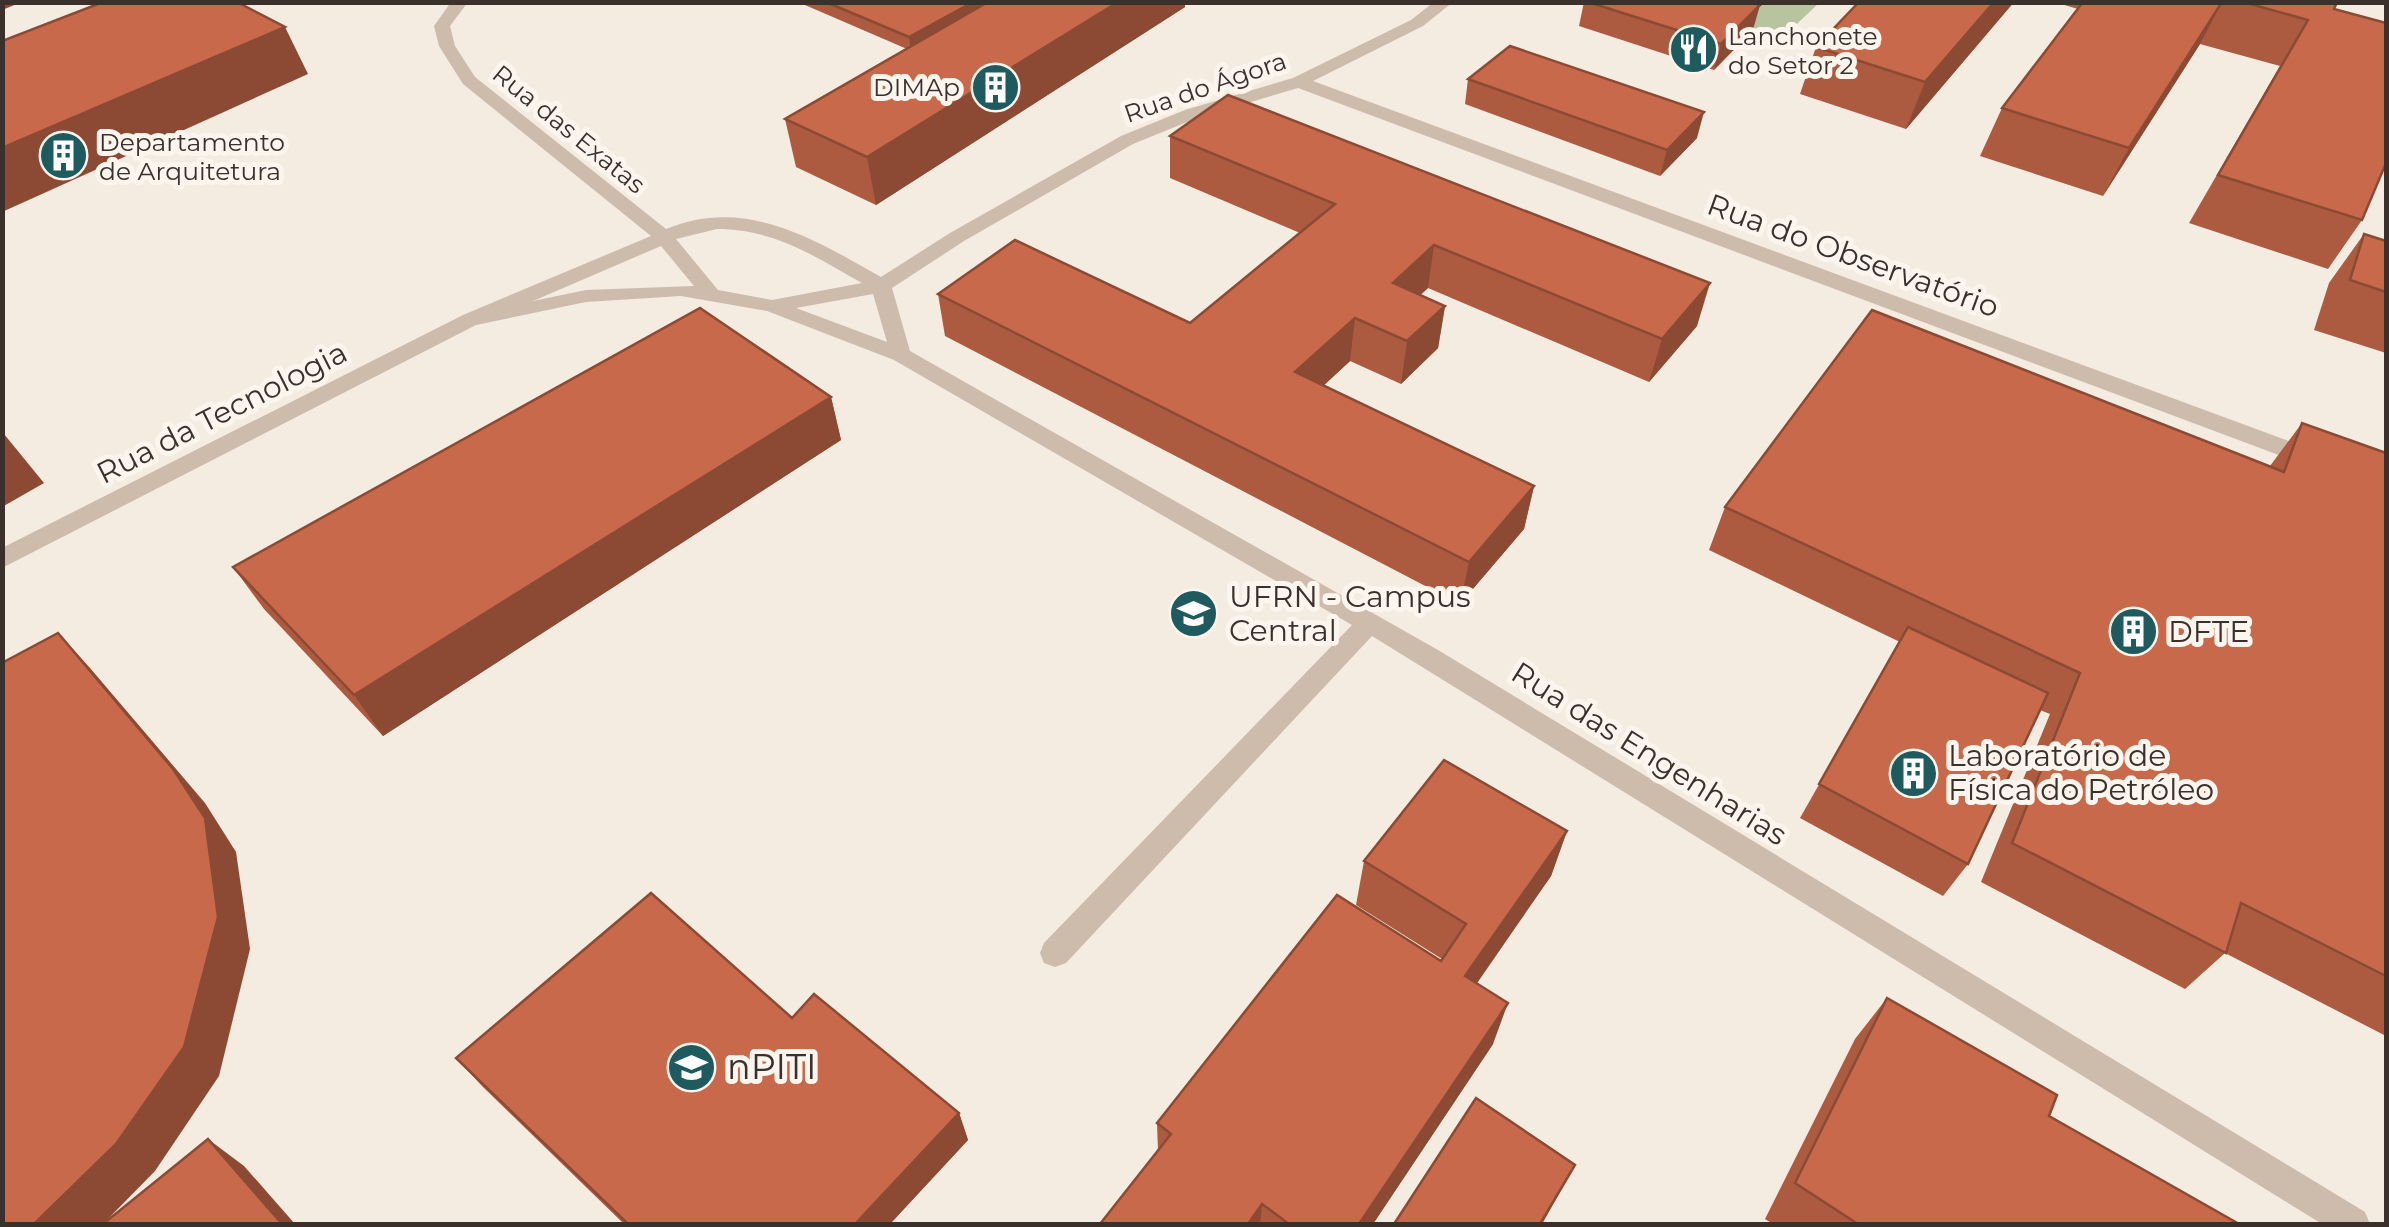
<svg xmlns="http://www.w3.org/2000/svg" width="2389" height="1227" viewBox="0 0 2389 1227" font-family="Montserrat,sans-serif">
	<style>
		.green { fill: #b8c4a0 }
		.lines { fill: none; stroke-linecap: round; stroke-linejoin: round }
		.minor { fill: #cdbbac; fill-rule: evenodd }
		.wall { fill: #ac5a40 }
		.shaded-wall { fill: #8c4a34 }
		.building { fill: #c8694b; stroke: #8c4a34; stroke-width: 2.5 }
		.labels { text-anchor: middle; stroke-width: 10; stroke-linejoin: round; paint-order: stroke }
		.far-poi-label { font-size: 25px; fill: #3b302b; stroke: #fbf5ee; text-anchor: start }
		.far-street-label { font-size: 25px; fill: #3b302b; stroke: #fbf5ee }
		.street-label { font-size: 30px; fill: #3b302b; stroke: #fbf5ee }
		.poi-label { font-size: 30px; fill: #3b302b; stroke: #fbf5ee; text-anchor: start }
		.near-poi-label { font-size: 35px; fill: #3b302b; stroke: #fbf5ee; text-anchor: start }
	</style>
	<rect width="100%" height="100%" fill="#f4ebe1"/>
	<path class="green" d="M1663 3H1819L1783 37Z"/>
	<g class="lines">
		<path class="minor" d="M451 2H468L450 26 455 46 475 77 666 229C745 196 814 239 881 277L950 233 1121 136 1185 110 1293 78 1411 20 1434 2H1453L1423 26 1313 81 2324 454 2327 460 2324 466H2308L1298 88 1197 118 1133 144 964 241 892 288 910 351 1438 650 2365 1212 2370 1224H2322L1372 636 1066 963 1055 967 1044 963 1040 953 1044 943 1352 625 894 360 767 311 681 296 586 302 476 325 2 568V548L463 315 651 236 463 84 439 46 434 26ZM717 229C774 229 814 256 862 283L772 300 718 290 676 239ZM661 246 694 286 586 290 533 301ZM873 294 887 342 796 308Z"/>
	</g>
	<g class="wall">
		<path d="M798 2H984V5L1185 7 876 205 796 167 785 119 907 49Z"/>
		<path d="M1584 2H1750L1753 30 1714 70 1579 26Z"/>
		<path d="M2014 2 1906 129 1800 94 1816 47Z"/>
		<path d="M2054 2H2337L2334 9 2362 220 2328 269 2189 223 2280 66 2200 44 2103 196 1980 156 2002 108 2078 9Z"/>
		<path d="M1468 79 1697 138 1660 176 1465 104Z"/>
		<path d="M1170 136 1697 326 1649 382 1428 288 1420 295 1445 306 1438 348 1401 384 1350 361 1323 386 1534 486 1524 529 1460 604 945 336 938 294 1190 323 1300 233 1170 178Z"/>
		<path d="M2364 234 2386 241V353L2314 330 2329 283Z"/>
		<path d="M831 397 841 440 383 736 264 609 233 567Z"/>
		<path d="M2302 423 2386 453V1036L2225 953 2185 989 1981 882 2050 714 2040 710 1968 864 1943 896 1800 818 1900 642 1709 550 1725 507 2270 466Z"/>
		<path d="M1567 831 1551 876 1476 983 1493 1044 1373 1224H1100L1158 1151 1157 1123 1442 959 1356 905 1364 861Z"/>
		<path d="M1887 998 2049 1116 2239 1224H1773L1765 1219 1855 1039Z"/>
		<path d="M792 1018 959 1113 968 1140 890 1224H624L482 1086 456 1058Z"/>
	</g>
	<g class="shaded-wall">
		<path d="M2 2H22L2 10Z"/>
		<path d="M973 2H984L985 10 911 51 909 37Z"/>
		<path d="M1118 2H1185V7L876 205 867 157Z"/>
		<path d="M1994 2H2014L1906 129 1925 82Z"/>
		<path d="M2222 2 2200 44 2103 196 2129 148Z"/>
		<path d="M1760 5 1753 30 1714 70 1721 44Z"/>
		<path d="M285 27 308 74 2 212V148Z"/>
		<path d="M1704 112 1697 138 1660 176 1667 150Z"/>
		<path d="M1434 245 1428 288 1387 326 1393 283Z"/>
		<path d="M1710 283 1697 326 1649 382 1662 339Z"/>
		<path d="M1445 306 1438 348 1401 384 1407 341Z"/>
		<path d="M1355 318 1350 361 1292 415 1295 372Z"/>
		<path d="M831 397 841 440 383 736 354 695Z"/>
		<path d="M2 434H4L44 483 2 507Z"/>
		<path d="M1534 486 1524 529 1460 604 1469 562Z"/>
		<path d="M58 633 90 668 205 803 236 852 250 949 219 1076 155 1171 103 1224H34Z"/>
		<path d="M1567 831 1551 876 1453 1018 1465 976Z"/>
		<path d="M1508 1003 1493 1044 1373 1224H1359Z"/>
		<path d="M959 1113 968 1140 890 1224H855Z"/>
		<path d="M208 1139 244 1166 295 1224H282Z"/>
		<path d="M1575 1165 1542 1224H1540Z"/>
		<path d="M1262 1204 1260 1224H1248Z"/>
	</g>
	<g class="building">
		<path d="M103 2H237L285 27 2 148V41Z"/>
		<path d="M826 2H973L909 37Z"/>
		<path d="M988 2H1118L867 157 785 119Z"/>
		<path d="M1588 2H1750L1760 5 1721 44Z"/>
		<path d="M1859 2H1994L1925 82 1816 47Z"/>
		<path d="M2083 2H2222L2129 148 2002 108Z"/>
		<path d="M2243 2H2337L2334 9 2386 23V163L2362 220 2218 175 2308 20Z"/>
		<path d="M1510 46 1704 112 1667 150 1468 79Z"/>
		<path d="M1228 95 1710 283 1662 339 1434 245 1393 283 1445 306 1407 341 1355 318 1295 372 1534 486 1469 562 938 294 1015 240 1190 323 1335 204 1170 136Z"/>
		<path d="M2364 234 2386 241V292L2350 280Z"/>
		<path d="M700 308 831 397 354 695 233 567Z"/>
		<path d="M1872 310 2284 472 2302 423 2386 453V976L2241 903 2226 953 2012 843 2080 673 1725 507Z"/>
		<path d="M1908 627 2048 693 1968 864 1819 784Z"/>
		<path d="M58 633 173 769 205 818 218 917 184 1047 116 1144 34 1224H2V663Z"/>
		<path d="M1444 760 1567 831 1465 976 1508 1003 1359 1224H1289L1262 1204 1248 1224H1100L1171 1134 1157 1123 1337 895 1441 961 1466 924 1364 861Z"/>
		<path d="M651 893 792 1018 814 994 959 1113 855 1224H628L456 1058Z"/>
		<path d="M1887 998 2057 1095 2049 1116 2239 1224H1858L1795 1183Z"/>
		<path d="M1476 1098 1575 1165 1540 1224H1394Z"/>
		<path d="M208 1139 282 1224H103Z"/>
	</g>
	<defs>
		<symbol id="restaurant-disc" viewBox="-11 -11 22 22"><circle r="9.5" fill="#1f5a5e" stroke="#fbf5ee"/><path d="M-5-6h1v4h1v-4h1v4h1v-4h1v5L-1.5 .5V6h-2V.5L-5-1ZM5-6V6H3V1.5H1.5Q1.5-4 5-6Z" fill="#fff"/></symbol>
		<symbol id="building-disc" viewBox="-11 -11 22 22"><circle r="9.5" fill="#1f5a5e" stroke="#fbf5ee"/><path d="M-4-6H4V6H1V3H-1V6H-4ZM-2.5-4.3h1.7v1.8h-1.7ZM.8-4.3h1.7v1.8H.8ZM-2.5-1h1.7V.8h-1.7ZM.8-1h1.7V.8H.8Z" fill="#fff"/></symbol>
		<symbol id="university-disc" viewBox="-11 -11 22 22"><circle r="9.5" fill="#1f5a5e" stroke="#fbf5ee"/><path d="M0-5L7-2L0 1L-7-2ZM-4 1L0 2.5L4 1V4Q0 6-4 4Z" fill="#fff"/></symbol>
	</defs>
	<g fill-rule="evenodd">
		<use href="#restaurant-disc" x="1666" y="22" width="55" height="55"/>
		<use href="#building-disc" x="968" y="60" width="55" height="55"/>
		<use href="#building-disc" x="36" y="128" width="55" height="55"/>
		<use href="#university-disc" x="1166" y="586" width="55" height="55"/>
		<use href="#building-disc" x="2106" y="604" width="55" height="55"/>
		<use href="#building-disc" x="1886" y="746" width="55" height="55"/>
		<use href="#university-disc" x="664" y="1040" width="55" height="55"/>
	</g>
	<g class="labels">
		<g class="far-poi-label">
			<text x="1728" y="45">Lanchonete<tspan x="1728" dy="29">do Setor 2</tspan></text>
			<text x="960" y="96" text-anchor="end">DIMAp</text>
			<text x="99" y="151">Departamento<tspan x="99" dy="29">de Arquitetura</tspan></text>
		</g>
		<g class="far-street-label">
			<text transform="translate(1205 87) rotate(-19)" y="9">Rua do Ágora</text>
			<text transform="translate(569 129) rotate(39)" y="9">Rua das Exatas</text>
		</g>
		<g class="street-label">
			<text transform="translate(1853 256) rotate(20)" y="10">Rua do Observatório</text>
			<text transform="translate(222 413) rotate(-27)" y="10">Rua da Tecnologia</text>
			<text transform="translate(1649 754) rotate(32)" y="10">Rua das Engenharias</text>
		</g>
		<g class="poi-label">
			<text x="1229" y="607">UFRN - Campus<tspan x="1229" dy="34">Central</tspan></text>
			<text x="2168" y="642">DFTE</text>
			<text x="1948" y="766">Laboratório de<tspan x="1948" dy="34">Física do Petróleo</tspan></text>
		</g>
		<g class="near-poi-label">
			<text x="727" y="1079">nPITI</text>
		</g>
	</g>
	<rect width="2389" height="1227" fill="none" stroke="#3b302b" stroke-width="10"/>
</svg>
